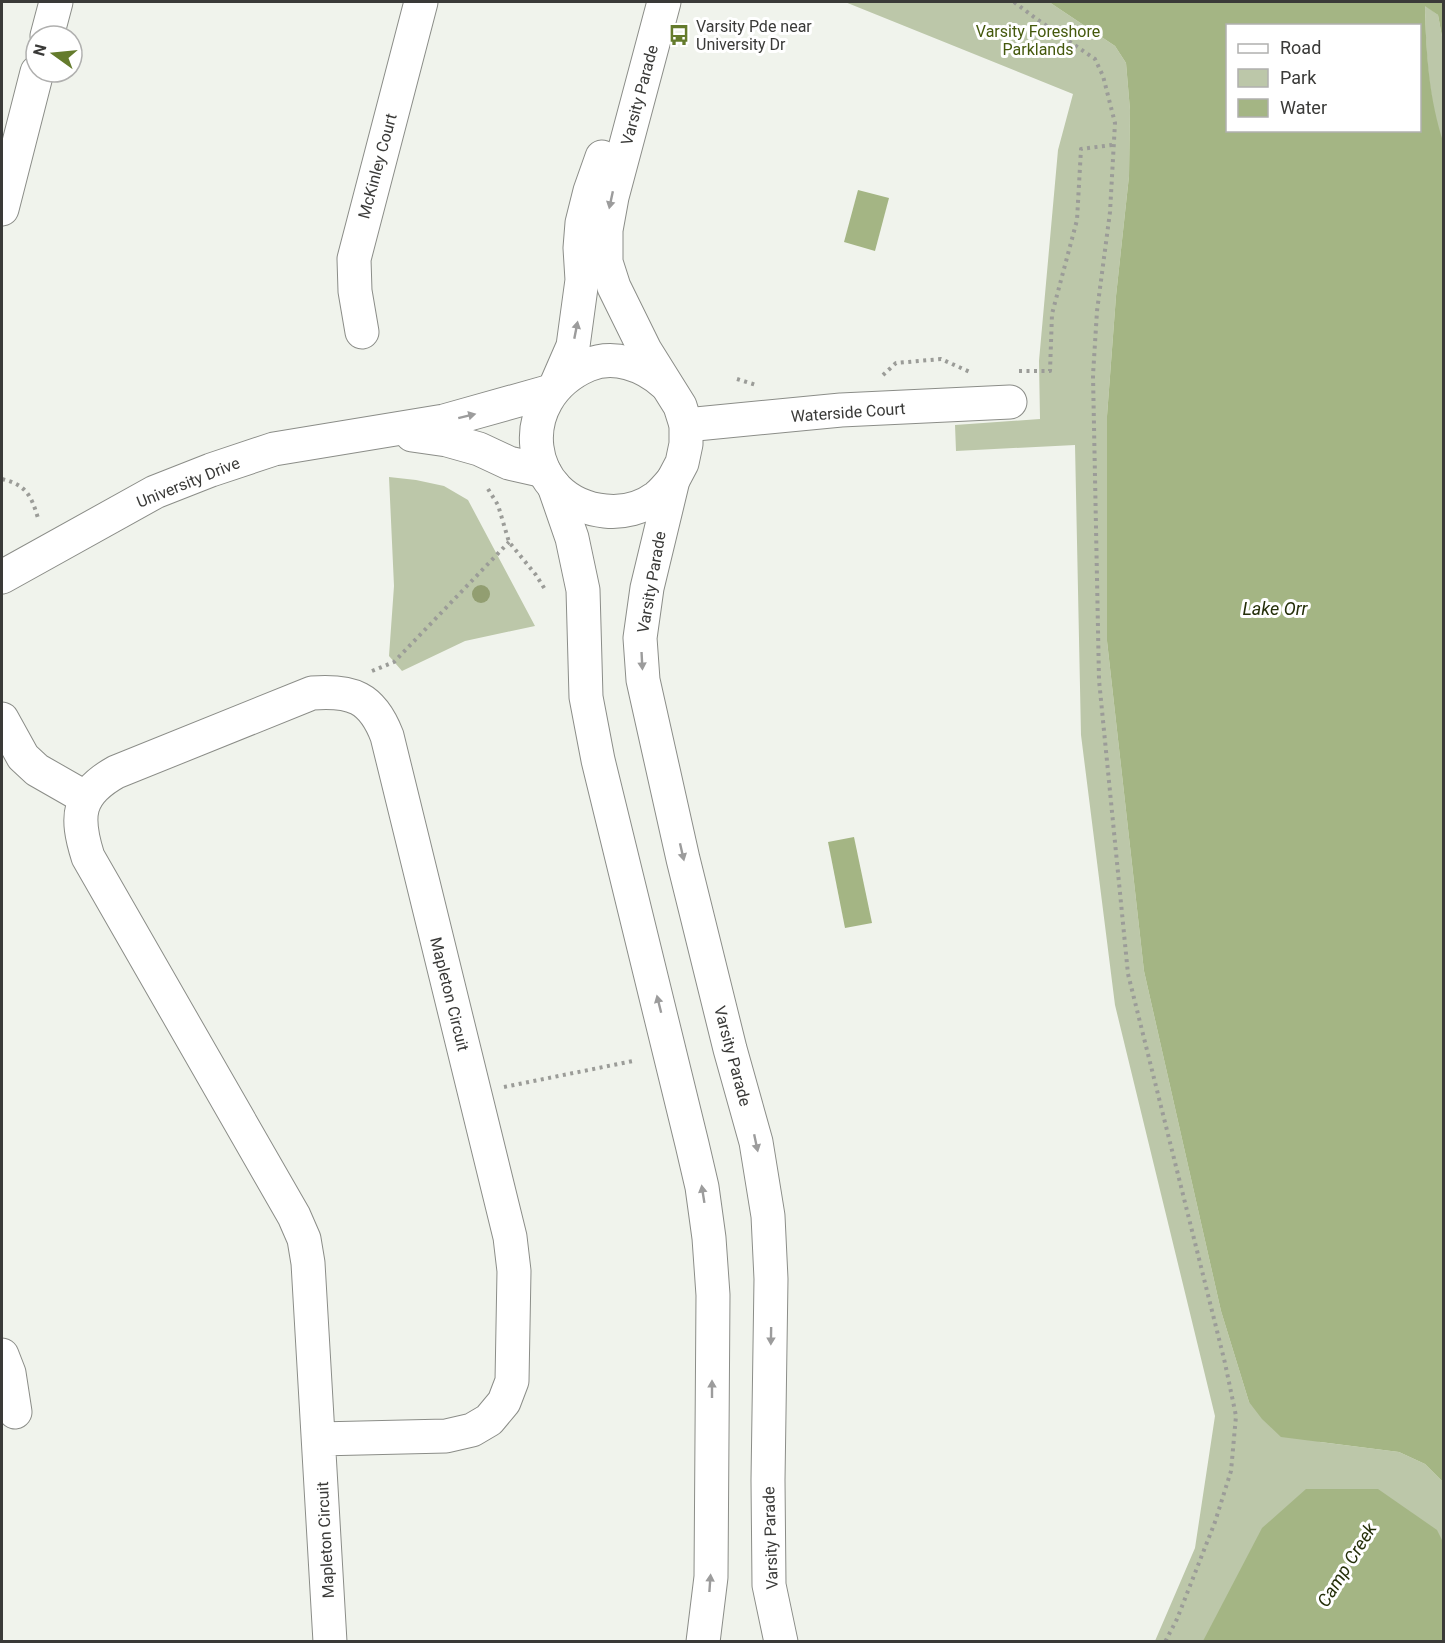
<svg xmlns="http://www.w3.org/2000/svg" width="1445" height="1643" viewBox="0 0 1445 1643" font-family="Roboto,sans-serif">
	<style>
		.green { fill: #bcc7a9 }
		.water { fill: #a4b584; fill-rule: evenodd }
		.lines { fill: none; stroke-linecap: round; stroke-linejoin: round }
		.minor-casing { stroke: #8b8d88; stroke-width: 35 }
		.path { stroke: #9b9c98; stroke-width: 4; stroke-dasharray: 3 4.5; stroke-linecap: butt }
		.minor { stroke: #fff; stroke-width: 33 }
		.tree { fill: #929e71 }
		.oneway { fill: #9c9c9c }
		.labels { text-anchor: middle; stroke-width: 6; stroke-linejoin: round; paint-order: stroke }
		.poi-label { font-size: 16px; fill: #3a3a38; stroke: #fff; text-anchor: start }
		.park-label { font-size: 16px; fill: #45590d; stroke: #fff }
		.street-label { font-size: 16px; fill: #3a3a38; stroke: #fff }
		.water-label { font-size: 18px; font-style: italic; fill: #242f09; stroke: #fff }
	</style>
	<rect width="100%" height="100%" fill="#f0f3ec"/>
	<g class="green">
		<path d="M845 2H1049L1115 46 1126 63 1130 110 1129 176 1116 296 1107 416V641L1144 971 1221 1311 1249 1402 1320 1442 1399 1452 1425 1464 1443 1482V1641H1155L1195 1548 1215 1416 1115 1005 1081 735 1075 445 956 451 955 425 1040 419 1039 361 1058 150 1073 94Z"/>
		<path d="M1425 5 1438 15 1443 42V144C1428 100 1426 52 1425 5Z"/>
		<path d="M389 477 416 480 444 486 468 500 535 626 465 641 402 671 389 656 394 586Z"/>
	</g>
	<g class="water">
		<path d="M1049 2H1443V42L1438 15 1425 6C1426 52 1429 100 1444 144L1443 1482 1425 1464 1399 1452 1281 1437 1262 1419 1249 1402 1221 1311 1144 971 1107 641V416L1116 296 1129 176 1130 110 1126 63 1115 46ZM1228 26H1420V130H1228Z"/>
		<path d="M858 190 889 198 875 251 844 242Z"/>
		<path d="M854 837 872 923 845 928 828 842Z"/>
		<path d="M1306 1489H1378L1437 1530 1443 1542V1641H1203L1262 1528Z"/>
	</g>
	<g class="lines">
		<defs>
			<g id="minor">
				<path d="M664 2 612 197 606 230V262L614 287 645 350 680 406 686 425V444L682 463 673 480 647 588 640 638 643 680 683 859 730 1049 756 1142 768 1216 771 1279 768 1480 769 1585 781 1642"/>
				<path d="M47 36 56 2"/>
				<path d="M2 209 37 72"/>
				<path d="M362 332 355 291 354 259 421 2"/>
				<path d="M664 383C644 365 614 354 588 365 511 398 523 502 605 511 623 513 642 508 657 497 663 492 668 486 673 480"/>
				<path d="M556 385 573 346 582 280 580 248 582 223 590 191 602 157"/>
				<path d="M686 425 841 410 1010 402"/>
				<path d="M412 435 447 440 479 449 509 463 544 471"/>
				<path d="M554 486 572 538 583 590 586 697 598 760 692 1144 702 1187 709 1238 713 1295 711 1577 703 1642"/>
				<path d="M2 577 155 492 211 470 274 449 444 421 551 391"/>
				<path d="M2 719 23 757 37 770 86 798"/>
				<path d="M2 1355 9 1373 15 1412"/>
				<path d="M319 1439 446 1436 472 1430 489 1420 504 1402 512 1381 514 1271 510 1237 387 736C372 697 352 690 312 693L116 772C77 794 75 816 88 857L294 1216 304 1239 308 1263 330 1642"/>
			</g>
		</defs>
		<use href="#minor" class="minor-casing"/>
		<g class="path">
			<path d="M1014 2 1038 20 1095 59 1103 76 1115 123 1110 212 1097 311 1093 375 1099 680 1128 974 1225 1363 1236 1416 1231 1471 1215 1522 1177 1619 1165 1642"/>
			<path d="M1019 371H1050L1052 314 1077 220 1081 149 1112 145"/>
			<path d="M883 375 896 363 941 359 970 372"/>
			<path d="M737 379 756 385"/>
			<path d="M2 479C26 485 31 495 38 518"/>
			<path d="M488 489 498 505 509 542 536 575 546 591"/>
			<path d="M372 671 394 662 509 542"/>
			<path d="M504 1087 633 1061"/>
		</g>
		<use href="#minor" class="minor"/>
	</g>
	<circle class="tree" cx="481" cy="594" r="9"/>
	<defs><path id="oneway-solid" d="M-6-.8H1V-3.2L6.5 0L1 3.2V.8H-6Z" transform="scale(1.5)"/></defs>
	<g class="oneway">
		<use href="#oneway-solid" transform="translate(611 200) rotate(102)"/>
		<use href="#oneway-solid" transform="translate(576 330) rotate(-79)"/>
		<use href="#oneway-solid" transform="translate(467 416) rotate(-14)"/>
		<use href="#oneway-solid" transform="translate(642 661) rotate(87)"/>
		<use href="#oneway-solid" transform="translate(682 852) rotate(77)"/>
		<use href="#oneway-solid" transform="translate(659 1004) rotate(-104)"/>
		<use href="#oneway-solid" transform="translate(756 1143) rotate(78)"/>
		<use href="#oneway-solid" transform="translate(703 1194) rotate(-99)"/>
		<use href="#oneway-solid" transform="translate(771 1336) rotate(91)"/>
		<use href="#oneway-solid" transform="translate(712 1389) rotate(-90)"/>
		<use href="#oneway-solid" transform="translate(710 1583) rotate(-86)"/>
	</g>
	<defs>
		<symbol id="bus-bare" viewBox="-9 -9 18 18"><path d="M-5-6H5V4H4V6H2V4H-2V6H-4V4H-5ZM-3.5-4V0h7V-4ZM-3.5 1.2v1.5H-2V1.2ZM2 1.2v1.5H3.5V1.2Z" fill="#647b2c" stroke="#fff" stroke-width="2.5" paint-order="stroke"/></symbol>
	</defs>
	<g fill-rule="evenodd">
		<use href="#bus-bare" x="664" y="20" width="30" height="30"/>
	</g>
	<g class="labels">
		<g class="poi-label">
			<text x="696" y="32">Varsity Pde near<tspan x="696" dy="18">University Dr</tspan></text>
		</g>
		<g class="park-label">
			<text x="1038" y="37">Varsity Foreshore<tspan x="1038" dy="18">Parklands</tspan></text>
		</g>
		<g class="street-label">
			<text transform="translate(639 95) rotate(-75)" y="6">Varsity Parade</text>
			<text transform="translate(377 166) rotate(-75)" y="6">McKinley Court</text>
			<text transform="translate(848 412) rotate(-4)" y="6">Waterside Court</text>
			<text transform="translate(188 482) rotate(-22)" y="6">University Drive</text>
			<text transform="translate(651 582) rotate(-80)" y="6">Varsity Parade</text>
			<text transform="translate(450 994) rotate(76)" y="6">Mapleton Circuit</text>
			<text transform="translate(733 1056) rotate(75)" y="6">Varsity Parade</text>
			<text transform="translate(770 1538) rotate(-92)" y="6">Varsity Parade</text>
			<text transform="translate(325 1540) rotate(-93)" y="6">Mapleton Circuit</text>
		</g>
		<g class="water-label">
			<text x="1275" y="615">Lake Orr</text>
			<text transform="translate(1347 1565) rotate(-58)" y="6">Camp Creek</text>
		</g>
	</g>
	<rect width="1445" height="1643" fill="none" stroke="#3a3a38" stroke-width="6"/>
	<rect x="1226" y="24" width="195" height="108" fill="#ffffff" stroke="#b0b0af" stroke-width="1.5"/>
	<rect x="1238" y="44" width="30" height="9" fill="#ffffff" stroke="#b0b0af" stroke-width="1.5"/>
	<text x="1280" y="54" font-size="18" fill="#3a3a38">Road</text>
	<rect x="1238" y="69" width="30" height="18" fill="#bcc7a9" stroke="#b0b0af" stroke-width="1.5"/>
	<text x="1280" y="84" font-size="18" fill="#3a3a38">Park</text>
	<rect x="1238" y="99" width="30" height="18" fill="#a4b584" stroke="#b0b0af" stroke-width="1.5"/>
	<text x="1280" y="114" font-size="18" fill="#3a3a38">Water</text>
	<g transform="translate(54 54) rotate(285)"><circle r="28" fill="#ffffff" stroke="#b0b0af" stroke-width="1.5"/>
	<path d="M0-4.5L10 22L0 15L-10 22Z" fill="#647b2c"/>
	<text y="-9" font-size="16" font-weight="bold" text-anchor="middle" fill="#3a3a38">N</text>
	</g>
</svg>
